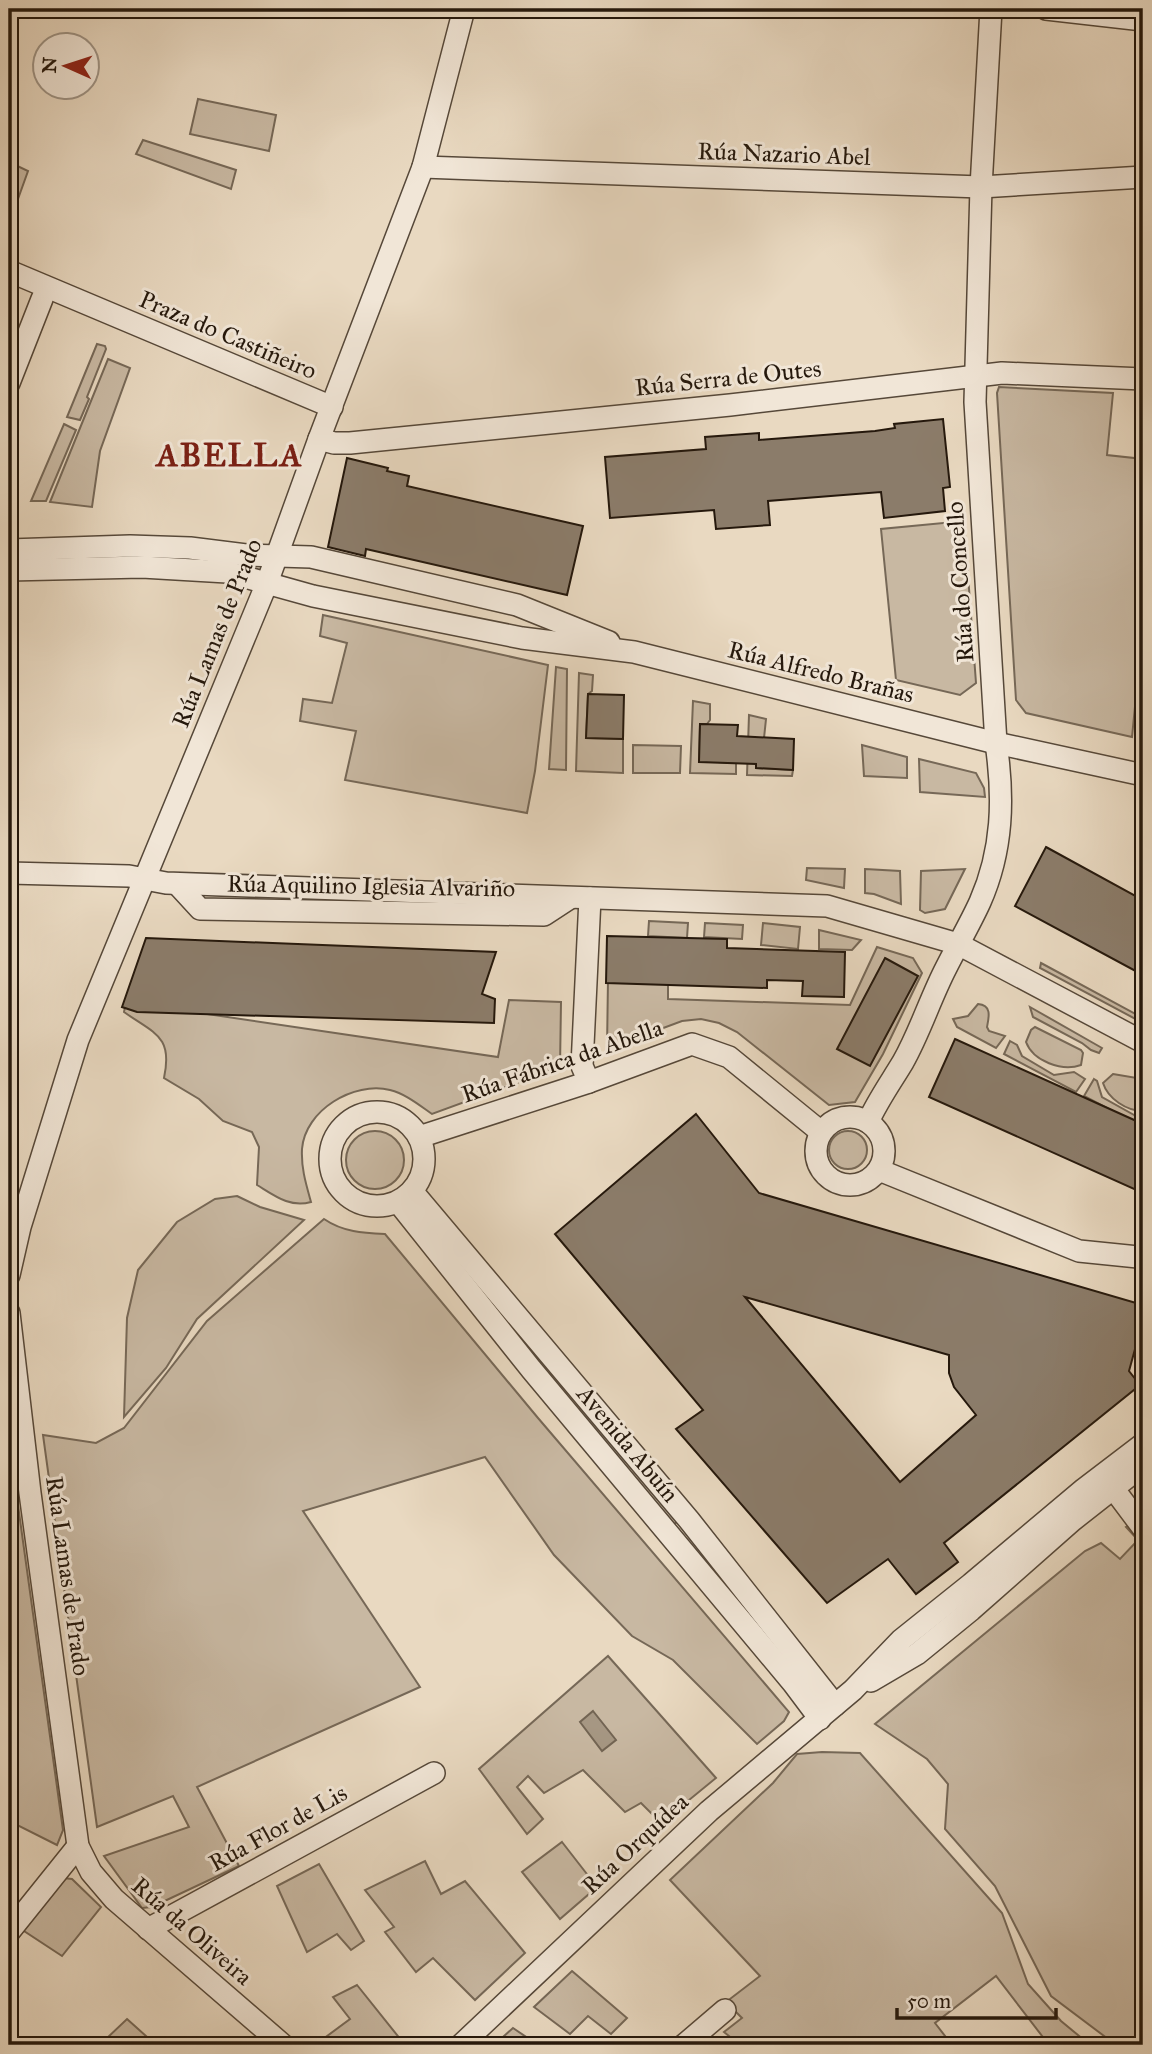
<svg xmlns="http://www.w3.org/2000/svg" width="1152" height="2054" viewBox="0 0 1152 2054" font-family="'IM FELL Great Primer',serif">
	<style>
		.green { fill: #c8b8a2; stroke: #766857; stroke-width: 2 }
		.water { fill: #a69783; stroke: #726453; stroke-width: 2 }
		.building { fill: #8b7c6a; stroke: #25180c; stroke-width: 2; fill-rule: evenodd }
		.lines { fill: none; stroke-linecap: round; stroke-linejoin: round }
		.minor-casing { stroke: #564839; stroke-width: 24 }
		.minor { stroke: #f1e6d7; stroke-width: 21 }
		.labels { text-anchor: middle; stroke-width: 6; stroke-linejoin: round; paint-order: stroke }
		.street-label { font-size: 24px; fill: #25180c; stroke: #f1e6d7 }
		.district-label { font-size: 32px; font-weight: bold; letter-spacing: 2px; fill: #7a1f14; stroke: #f1e6d7 }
	</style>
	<rect width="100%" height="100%" fill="#e9d9c1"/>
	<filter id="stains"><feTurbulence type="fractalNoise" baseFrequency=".00286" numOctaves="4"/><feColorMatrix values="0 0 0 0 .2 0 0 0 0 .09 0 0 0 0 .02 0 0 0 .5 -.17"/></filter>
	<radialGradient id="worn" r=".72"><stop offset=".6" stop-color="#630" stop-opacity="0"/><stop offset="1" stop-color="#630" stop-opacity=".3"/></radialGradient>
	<g class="green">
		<path d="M198 99 276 115 269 151 190 134Z"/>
		<path d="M143 140 236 170 231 189 136 154Z"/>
		<path d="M9 162 28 171 9 224Z"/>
		<path d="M97 344 105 346 106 349 87 397 89 399 80 420 67 417Z"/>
		<path d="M108 359 130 368 100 451 92 507 50 502Z"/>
		<path d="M999 387 1113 393 1107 455 1143 459V625L1132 737 1026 713 1016 700 997 393Z"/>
		<path d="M64 424 76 430 46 501H31Z"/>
		<path d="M964 521 976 683 960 695 896 680 881 529Z"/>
		<path d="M323 615 548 665 535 771 527 813 345 780 356 731 300 721 303 699 332 703 347 643 320 636Z"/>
		<path d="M556 667 567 669 566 770 549 769Z"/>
		<path d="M579 673 593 675 592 691 588 694 586 738 623 739V773L576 771Z"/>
		<path d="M693 701 710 704V720L707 724H700L699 761 736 763V774L690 773Z"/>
		<path d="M749 715 766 719 764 738H757L756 768 793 770 792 776 747 775Z"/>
		<path d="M633 745 681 746 680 773H633Z"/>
		<path d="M862 745 907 757V778L864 776Z"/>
		<path d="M919 759 976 773 984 788 985 797 920 792Z"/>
		<path d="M807 868 845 869 844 888 806 880Z"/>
		<path d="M865 869 900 871 901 904 874 894 865 893Z"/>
		<path d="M965 869 945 909 925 913 920 910 921 871Z"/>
		<path d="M649 921 688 923 687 938 648 936Z"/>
		<path d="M705 923 743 925 742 939 704 937Z"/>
		<path d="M763 923 800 927 798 949 761 945Z"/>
		<path d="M819 930 861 940 852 950 819 949Z"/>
		<path d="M877 947 913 958 922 973 883 1054 855 1102 829 1105 737 1032 719 1023 701 1019 682 1021 607 1049 608 979 668 981V999L850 1005Z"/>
		<path d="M1041 963 1143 1018V1023L1040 968Z"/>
		<path d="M509 1000 561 1002 560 1067 432 1114C419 1105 406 1094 390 1090 354 1081 305 1110 302 1149 301 1168 306 1184 311 1202 290 1208 275 1196 257 1185L259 1147 252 1132 223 1121 199 1099 164 1078C173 1036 155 1034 124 1012L126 1002 498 1057Z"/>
		<path d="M978 1004C992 1005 989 1017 987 1027L989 1031 1005 1036 996 1048 957 1027 953 1019 968 1016Z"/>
		<path d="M1030 1007 1102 1048 1099 1053 1091 1050 1082 1043 1033 1017Z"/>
		<path d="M1035 1027 1081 1050 1083 1053 1081 1065C1062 1072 1033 1061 1026 1042L1031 1030Z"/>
		<path d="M1010 1041 1017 1045 1022 1056 1054 1075 1074 1072 1085 1079 1076 1092 1004 1054Z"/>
		<path d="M1113 1074 1137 1078 1136 1090 1143 1091V1111C1127 1111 1108 1099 1103 1083Z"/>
		<path d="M1094 1079 1097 1081 1102 1097 1143 1120V1127L1084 1096Z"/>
		<circle cx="375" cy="1160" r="29"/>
		<circle cx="848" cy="1150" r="19"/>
		<path d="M237 1196 260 1207 304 1220 197 1319 166 1368 124 1417 127 1318 138 1270 177 1222 215 1199Z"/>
		<path d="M324 1219C343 1232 363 1233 385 1234L538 1418 789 1712 784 1721 757 1744 673 1660 632 1636 554 1555 485 1457 303 1511 420 1687 197 1787 239 1866 152 1907 142 1908 104 1856 189 1827 173 1796 97 1827 43 1435 96 1443 124 1428 207 1321Z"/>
		<path d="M582 1406 678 1521 673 1525 578 1410Z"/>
		<path d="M12 1462 63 1830 57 1845 9 1821V1464Z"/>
		<path d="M1134 1522 1143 1537V2045H1116L1051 1996 995 1886 945 1829 948 1784 927 1759 875 1724 1085 1551 1101 1543 1120 1559 1138 1540 1126 1527Z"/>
		<path d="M608 1656 716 1778 661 1823 641 1803 625 1812 583 1770 544 1793 528 1776 517 1787 543 1819 527 1834 479 1769Z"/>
		<path d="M822 1752 860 1753 1002 1913 1028 1984 1061 2021 1090 2045H1049L996 1976 935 2023 952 2045H740L724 2032 742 2018 726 2002 760 1976 670 1880 773 1783 797 1754Z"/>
		<path d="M562 1842 597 1887 560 1919 522 1872Z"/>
		<path d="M425 1861 441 1894 465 1881 525 1953 475 2000 433 1958 416 1972 385 1932 394 1927 365 1890Z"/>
		<path d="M319 1864 364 1941 351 1950 337 1934 307 1952 277 1886Z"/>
		<path d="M63 1878 72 1879 101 1907 62 1956 21 1929Z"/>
		<path d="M572 1971 627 2018 611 2034 588 2016 570 2034 534 2007Z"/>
		<path d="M357 1985 405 2045H315L350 2019 333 1997Z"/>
		<path d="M127 2019 156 2045H96L105 2040Z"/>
		<path d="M513 2028 538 2045H494Z"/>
	</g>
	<path class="water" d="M593 1711 616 1740 602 1751 580 1722Z"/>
	<g class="building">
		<path d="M943 419 950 487 943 488 945 511 884 518 881 492 768 501 770 525 716 529 714 510 610 518 605 457 706 449 705 437 759 433V440L875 431 895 428 894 424Z"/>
		<path d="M347 458 388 468 387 471 409 476 407 486 583 526 567 595 366 549 365 556 328 547Z"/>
		<path d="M588 694 624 695 623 739 586 738Z"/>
		<path d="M700 724 738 725 737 736 794 739 793 770 756 768V764L699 762Z"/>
		<path d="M1046 847 1143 900V975L1015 906Z"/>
		<path d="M607 936 727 939V948L845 952 844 997 802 996 803 981 767 980V988L606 983Z"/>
		<path d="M146 938 496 952 482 994 495 999 494 1023 137 1012 122 1007Z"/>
		<path d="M885 958 918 976 870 1066 837 1049Z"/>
		<path d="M955 1039 1143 1124V1193L929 1097Z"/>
		<path d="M696 1114 759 1193 1143 1305V1320L1129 1371 1140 1385 944 1543 958 1562 916 1594 888 1559 827 1603 676 1429 703 1410 555 1234ZM745 1297 949 1355V1373L954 1387 976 1415 900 1482Z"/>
	</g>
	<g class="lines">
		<defs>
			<g id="minor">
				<path d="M1046 9 1143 20"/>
				<path d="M423 167 981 187 1143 177"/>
				<path d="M9 271 332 407"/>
				<path d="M9 383 42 299"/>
				<path d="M319 439 334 443H350L730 405 1002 373 1143 379"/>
				<path d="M9 550 130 546 190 548 246 555 311 557 517 605 609 642"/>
				<path d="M9 570 142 567 227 572 313 596 522 638 634 652 996 743 1143 775"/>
				<path d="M9 873 129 876 166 883 827 906 958 944 1143 1042"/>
				<path d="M177 884 200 909 544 915 570 898"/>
				<path d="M589 1082 582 1066 590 898"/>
				<circle cx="377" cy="1159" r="47"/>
				<circle cx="850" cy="1151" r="34"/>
				<path d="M868 1122C878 1100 891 1082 903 1062 920 1032 930 999 946 968 957 946 970 924 980 902 1003 850 1004 798 996 743L975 402 981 187 991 9"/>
				<path d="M419 1137 589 1082 692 1044 729 1057 821 1132"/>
				<path d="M879 1170 1079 1251 1138 1257 1143 1259"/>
				<path d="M412 1191 689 1520 835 1705"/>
				<path d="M398 1202 531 1369 793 1683 820 1719"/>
				<path d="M9 1275 20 1227 78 1040 267 583 319 439 423 167 464 9"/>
				<path d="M9 1313 30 1493 78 1846 91 1872 114 1899 283 2045"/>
				<path d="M1113 1488 1143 1528"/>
				<path d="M871 1681 917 1654 971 1610 1073 1520 1143 1465"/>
				<path d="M148 1929 434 1773"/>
				<path d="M9 1932 78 1846"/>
				<path d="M461 2045 709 1811 853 1690 901 1640 971 1584 1084 1489 1143 1444"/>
				<path d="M684 2045 725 2010"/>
			</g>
		</defs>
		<use href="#minor" class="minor-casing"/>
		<use href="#minor" class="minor"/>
	</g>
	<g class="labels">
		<g class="street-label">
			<text transform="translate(784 154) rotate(2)" y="8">Rúa Nazario Abel</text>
			<text transform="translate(228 335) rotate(23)" y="8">Praza do Castiñeiro</text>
			<text transform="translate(728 378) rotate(-6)" y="8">Rúa Serra de Outes</text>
			<text transform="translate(960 582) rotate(-94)" y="8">Rúa do Concello</text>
			<text transform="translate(217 633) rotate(-68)" y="8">Rúa Lamas de Prado</text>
			<text transform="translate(821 672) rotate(14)" y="8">Rúa Alfredo Brañas</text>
			<text transform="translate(371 886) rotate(1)" y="8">Rúa Aquilino Iglesia Alvariño</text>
			<text transform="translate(562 1061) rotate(-19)" y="8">Rúa Fábrica da Abella</text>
			<text transform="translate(628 1444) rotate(50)" y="8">Avenida Abuín</text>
			<text transform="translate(68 1576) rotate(82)" y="8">Rúa Lamas de Prado</text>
			<text transform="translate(278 1828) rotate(-29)" y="8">Rúa Flor de Lis</text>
			<text transform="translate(635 1844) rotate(-43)" y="8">Rúa Orquídea</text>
			<text transform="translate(192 1931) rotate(41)" y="8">Rúa da Oliveira</text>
		</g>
		<g class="district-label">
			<text x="230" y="466">ABELLA</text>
		</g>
	</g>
	<rect width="1152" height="2054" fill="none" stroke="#e9d9c1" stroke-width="35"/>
	<rect x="10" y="10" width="1131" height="2033" fill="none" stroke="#25180c" stroke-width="3.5"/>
	<rect x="18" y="18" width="1117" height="2019" fill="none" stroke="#25180c" stroke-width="2"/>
	<g transform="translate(66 66) rotate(273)"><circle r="33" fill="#f1e6d7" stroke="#9f9486" stroke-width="2"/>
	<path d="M0-5L12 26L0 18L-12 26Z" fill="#8f2418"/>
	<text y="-10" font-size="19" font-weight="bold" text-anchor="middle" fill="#25180c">N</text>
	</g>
	<path d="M897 2008v10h159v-10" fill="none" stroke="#25180c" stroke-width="3.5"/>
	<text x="907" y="2008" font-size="21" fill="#25180c" stroke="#f1e6d7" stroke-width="5" paint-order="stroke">50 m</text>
	<rect width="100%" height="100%" filter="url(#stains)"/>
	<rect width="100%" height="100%" fill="url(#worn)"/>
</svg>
